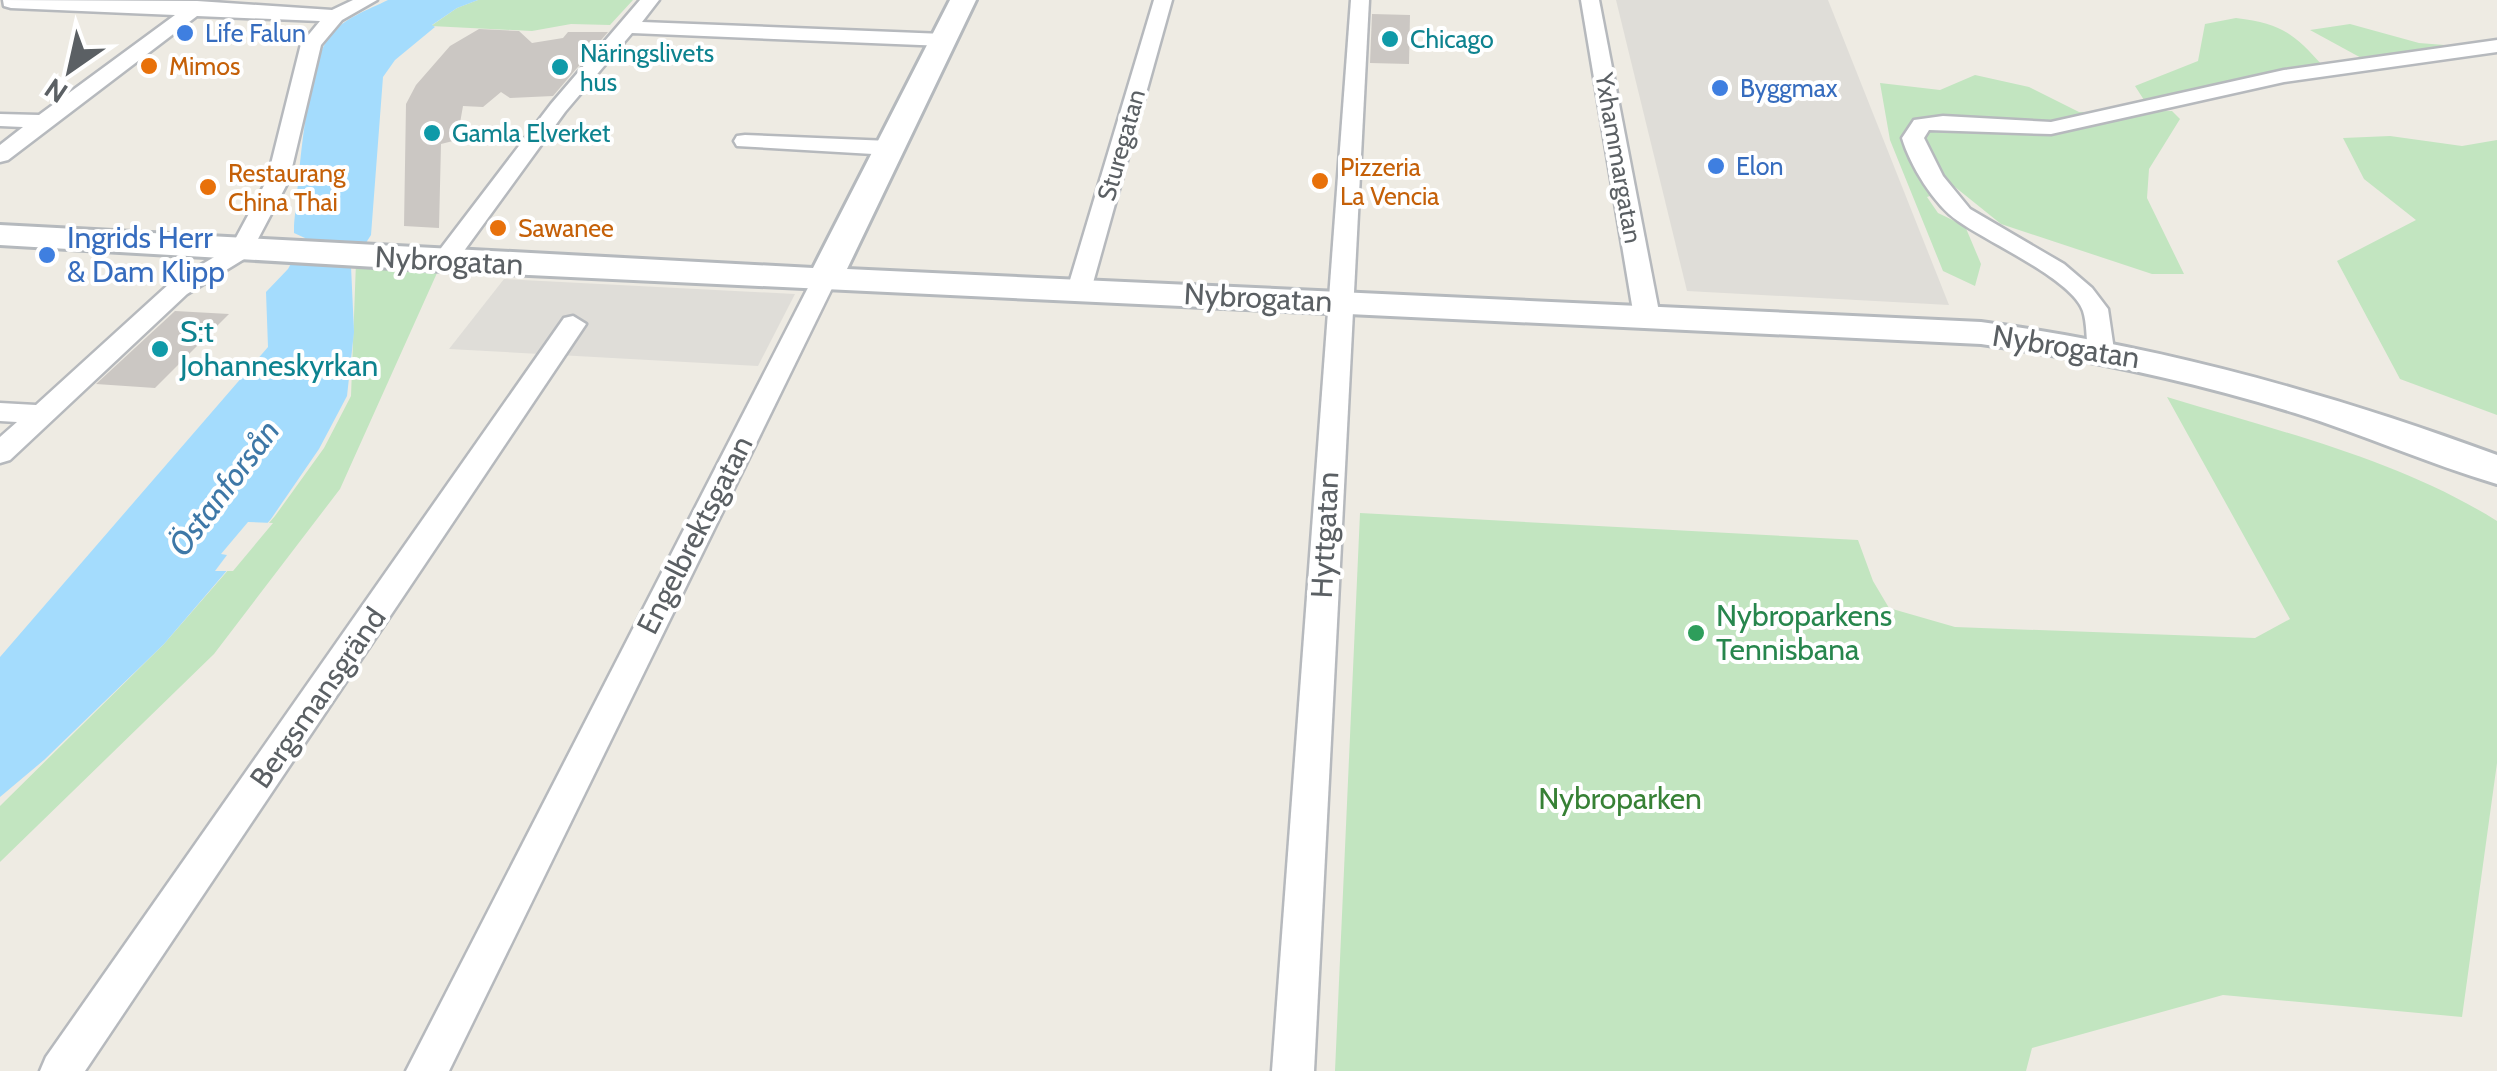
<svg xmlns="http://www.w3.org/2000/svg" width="2497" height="1071" viewBox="0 0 2497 1071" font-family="Cabin,sans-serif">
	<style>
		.industrial { fill: #dfddd8 }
		.green { fill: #c2e5c0 }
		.water { fill: #a4dcfd }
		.pier { fill: #eeebe3 }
		.building { fill: #cbc7c3 }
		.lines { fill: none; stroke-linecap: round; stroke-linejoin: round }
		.street-casing { stroke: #b6b9bd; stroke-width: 5 }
		.secondary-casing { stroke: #b5b9bd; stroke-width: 6 }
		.street { fill: #fff; fill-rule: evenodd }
		.secondary { fill: #fff; fill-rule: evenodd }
		.shop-dot { fill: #3f7fe0; stroke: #fff; stroke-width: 4 }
		.culture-dot { fill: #0f9aa8; stroke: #fff; stroke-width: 4 }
		.food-dot { fill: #e8710a; stroke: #fff; stroke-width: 4 }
		.leisure-dot { fill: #2e9e5b; stroke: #fff; stroke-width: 4 }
		.labels { text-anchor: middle; stroke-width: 8; stroke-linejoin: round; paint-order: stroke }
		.far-shop-label { font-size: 25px; fill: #366cbe; stroke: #fff; text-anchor: start }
		.far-culture-label { font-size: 25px; fill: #0d838f; stroke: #fff; text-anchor: start }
		.far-food-label { font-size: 25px; fill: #c56008; stroke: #fff; text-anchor: start }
		.far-street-label { font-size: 25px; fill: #5b6064; stroke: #fff }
		.shop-label { font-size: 30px; fill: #366cbe; stroke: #fff; text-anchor: start }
		.street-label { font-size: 30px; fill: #5b6064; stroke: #fff }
		.culture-label { font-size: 30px; fill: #0d838f; stroke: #fff; text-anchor: start }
		.leisure-label { font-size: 30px; fill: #27864d; stroke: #fff; text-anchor: start }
		.park-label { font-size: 30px; fill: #378135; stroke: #fff }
		.water-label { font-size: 32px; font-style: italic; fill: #3e78a7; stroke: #fff }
	</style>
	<rect width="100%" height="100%" fill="#eeebe3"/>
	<g class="industrial">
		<path d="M1616 0H1828L1949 305 1687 291Z"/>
		<path d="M504 279 795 294 758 366 449 349Z"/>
	</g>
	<g class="green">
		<path d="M478 0H633L610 25 571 24 532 31 431 26 457 8Z"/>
		<path d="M2236 18C2283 24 2293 33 2324 67L2144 100 2135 86 2198 61 2205 24Z"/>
		<path d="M2350 24 2419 43 2457 46 2365 60 2310 30Z"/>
		<path d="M1975 75 2029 87 2079 112 2172 111 2180 119 2149 169 2147 198 2184 274H2152L2001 224 1955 187 1927 197 1938 213 1965 226 1981 264 1975 286 1943 271 1890 140 1880 83 1940 90Z"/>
		<path d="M2390 136 2462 146 2497 140V415L2400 379 2337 261 2416 220 2364 179 2343 138Z"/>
		<path d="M356 262 437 273 340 489 214 654 0 862V806L164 644 275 516 324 448 351 396Z"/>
		<path d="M2167 397C2278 431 2398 459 2497 521V763L2462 1017 2223 995 2032 1048 2026 1071H1335L1360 513 1858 540 1873 581 1889 608 1955 627 2255 638 2290 619Z"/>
	</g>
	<path class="water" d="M388 0H478L457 8 432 25 435 27 395 60 383 77 371 235 351 266 354 332 347 396 319 449 271 519 164 644 44 760 0 797V657L268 347 266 292 288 269 305 238 294 233V226C299 182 305 70 329 37 343 18 368 10 388 0Z"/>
	<path class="pier" d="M248 522 273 523 233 571H215L227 555 221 554Z"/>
	<g class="building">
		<path d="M1372 14 1410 15 1409 64 1370 63Z"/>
		<path d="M479 29 519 31 532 43 563 38 568 32H608L553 96 510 98 501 92 483 107 463 106 457 140 441 144 439 228 404 226 406 104 416 85 450 46Z"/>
		<path d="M175 311 229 314 155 388 96 384Z"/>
	</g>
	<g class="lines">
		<defs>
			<g id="street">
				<path d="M3 0 197 1 332 10 353 0H377L342 20 321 45 289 180 249 256 187 294 10 460 0 463V437L17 422 0 421V403L36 405 169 284 231 247 267 180 301 44 320 21 197 16 8 160 0 162V145L23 127 0 126V114L39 115 175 15 11 8 4 6Z"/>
				<path d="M640 0H659L642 22 944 34 954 40 944 46 632 33 565 112 453 266H435L432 261 435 256 551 104Z"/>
				<path d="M1154 0H1172L1091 290 1079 297 1070 295 1067 290Z"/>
				<path d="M1351 0H1369L1314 1071H1272Z"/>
				<path d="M1581 0H1599L1660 317 1647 325 1634 317Z"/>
				<path d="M2497 40V52L2284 82 2051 134 1929 130 1924 138 1943 176 1970 209 2064 264 2092 288 2108 309 2114 350 2101 358 2088 350C2086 338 2087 323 2083 311 2072 279 1987 242 1958 221 1934 205 1910 165 1902 138L1914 120 1943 116 2051 122 2284 70Z"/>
				<path d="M745 135 890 141 901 148 890 155 737 146 734 141 737 136Z"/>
				<path d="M825 271 837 278 449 1071H406L813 278Z"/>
				<path d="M573 316 586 324 85 1071H40L46 1057 564 318Z"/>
			</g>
			<path id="secondary" d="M950 0H976L847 269 1981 322C2159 346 2329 393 2497 455V484C2429 464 2363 434 2295 413 2192 381 2088 359 1981 344L444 271 0 245V225L813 268Z"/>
		</defs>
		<use href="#street" class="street-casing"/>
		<use href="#secondary" class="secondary-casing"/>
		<use href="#street" class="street"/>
		<use href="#secondary" class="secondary"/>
	</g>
	<g class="shop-dot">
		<circle cx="185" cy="33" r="10"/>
		<circle cx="1720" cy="88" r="10"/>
		<circle cx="1716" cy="166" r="10"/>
		<circle cx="47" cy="255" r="10"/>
	</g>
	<g class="culture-dot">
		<circle cx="1390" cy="39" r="10"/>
		<circle cx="560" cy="67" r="10"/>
		<circle cx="432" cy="133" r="10"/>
		<circle cx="160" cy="349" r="10"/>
	</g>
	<g class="food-dot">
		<circle cx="149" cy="66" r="10"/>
		<circle cx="1320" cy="181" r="10"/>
		<circle cx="208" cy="187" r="10"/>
		<circle cx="498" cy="228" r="10"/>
	</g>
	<circle class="leisure-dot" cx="1696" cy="633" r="10"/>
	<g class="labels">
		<g class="far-shop-label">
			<text x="205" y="42">Life Falun</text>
			<text x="1740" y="97">Byggmax</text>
			<text x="1736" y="175">Elon</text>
		</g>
		<g class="far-culture-label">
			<text x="1410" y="48">Chicago</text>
			<text x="580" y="62">Näringslivets<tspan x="580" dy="29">hus</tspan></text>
			<text x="452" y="142">Gamla Elverket</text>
		</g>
		<g class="far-food-label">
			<text x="169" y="75">Mimos</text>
			<text x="1340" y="176">Pizzeria<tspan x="1340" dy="29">La Vencia</tspan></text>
			<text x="228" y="182">Restaurang<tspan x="228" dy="29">China Thai</tspan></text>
			<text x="518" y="237">Sawanee</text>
		</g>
		<g class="far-street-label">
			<text transform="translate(1121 145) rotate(-74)" y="9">Sturegatan</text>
			<text transform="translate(1619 158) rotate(80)" y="9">Yxhammargatan</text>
		</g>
		<g class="shop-label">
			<text x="67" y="248">Ingrids Herr<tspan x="67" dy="34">&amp; Dam Klipp</tspan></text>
		</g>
		<g class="street-label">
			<text transform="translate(449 261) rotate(3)" y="10">Nybrogatan</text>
			<text transform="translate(1258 298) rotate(3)" y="10">Nybrogatan</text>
			<text transform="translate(2066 347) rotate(9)" y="10">Nybrogatan</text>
			<text transform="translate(695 535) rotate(-63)" y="10">Engelbrektsgatan</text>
			<text transform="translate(1325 535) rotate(-87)" y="10">Hyttgatan</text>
			<text transform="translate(318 698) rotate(-55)" y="10">Bergsmansgränd</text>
		</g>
		<g class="culture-label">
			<text x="180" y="342">S:t<tspan x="180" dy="34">Johanneskyrkan</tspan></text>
		</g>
		<g class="leisure-label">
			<text x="1716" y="626">Nybroparkens<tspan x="1716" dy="34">Tennisbana</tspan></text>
		</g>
		<g class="park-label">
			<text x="1620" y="809">Nybroparken</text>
		</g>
		<g class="water-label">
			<text transform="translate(224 488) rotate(-53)" y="11">Östanforsån</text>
		</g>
	</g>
	<g transform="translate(70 70) rotate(214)" stroke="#ffffff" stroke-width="8" paint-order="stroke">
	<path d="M0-8L18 38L0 25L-18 38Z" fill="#5b6064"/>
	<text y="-15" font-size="28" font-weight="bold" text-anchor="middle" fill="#5b6064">N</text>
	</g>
</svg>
